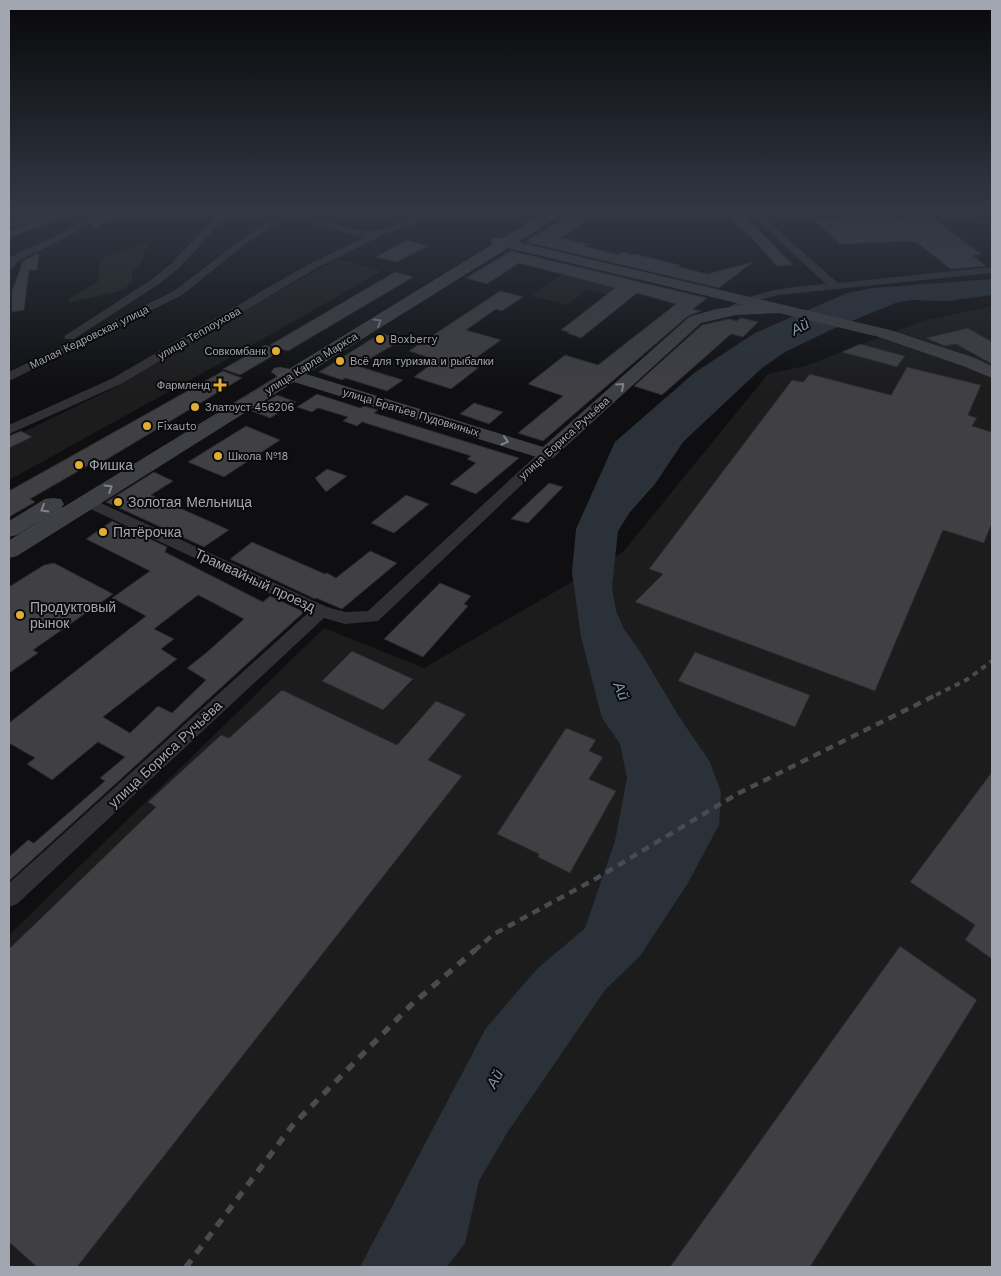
<svg xmlns="http://www.w3.org/2000/svg" width="1001" height="1276" viewBox="0 0 1001 1276" font-family="'Work Sans',sans-serif">
	<style>
		.built { fill: #1c1c1d }
		.green { fill: #1c231d }
		.water { fill: #2a3138 }
		.building { fill: #3f3f44; stroke: #2a2a2c; fill-rule: evenodd }
		.lines { fill: none; stroke-linecap: round; stroke-linejoin: round }
		.street { fill: #313135; fill-rule: evenodd }
		.secondary { fill: #3f4045; fill-rule: evenodd }
		.tram { stroke: #4a4b50; stroke-width: 1 }
		.rail-far2 { stroke: #4a4b50; stroke-width: 4; stroke-dasharray: 5.5 5; stroke-linecap: butt }
		.rail-far1 { stroke: #4a4b50; stroke-width: 4.5; stroke-dasharray: 8 6; stroke-linecap: butt }
		.rail { stroke: #4a4b50; stroke-width: 5.5; stroke-dasharray: 9 8; stroke-linecap: butt }
		.oneway { stroke: #7f828b }
		.poi-dot { fill: #e1ad37; stroke: #0b0b0c; stroke-width: 2 }
		.labels { text-anchor: middle; stroke-width: 4; stroke-linejoin: round; paint-order: stroke }
		.far-street-label { font-size: 11px; fill: #a2a6b0; stroke: #0b0b0c }
		.far-poi-label { font-size: 11px; fill: #a2a6b0; stroke: #0b0b0c; text-anchor: start }
		.poi-label { font-size: 14px; fill: #a2a6b0; stroke: #0b0b0c; text-anchor: start }
		.street-label { font-size: 14px; fill: #a2a6b0; stroke: #0b0b0c }
		.water-label { font-size: 15px; font-style: italic; fill: #7b92a9; stroke: #0b0b0c }
	</style>
	<rect width="100%" height="100%" fill="#0f0f11"/>
	<g class="built">
		<path d="M338 259 382 271 219 364 9 480V439L116 387 251 306Z"/>
		<path d="M574 265 635 279 615 296 587 290 567 305 532 296Z"/>
		<path d="M992 306V1267H9V935L324 628 424 668 623 552 768 374 805 366 922 321Z"/>
	</g>
	<g class="green">
		<path d="M953 211H992V226L974 222Z"/>
		<path d="M148 243 149 248 142 253 144 258 141 264 132 270V282L124 289 115 292 68 303 70 298 99 281V264L107 256Z"/>
	</g>
	<path class="water" d="M992 279V295L947 301 913 300 898 302 837 327 785 352 762 368 683 442 655 484 630 512 618 531 612 587 616 611 624 629 641 653 678 715 710 762 721 792 719 825 688 883 640 956 605 990 507 1133 479 1181 465 1243 447 1267H360L486 1028 537 969 585 928 615 841 627 778 620 744 602 718 581 637 572 572 576 529 615 442 694 373 755 333 847 293 873 288Z"/>
	<g class="building">
		<path d="M9 211H35L9 221Z"/>
		<path d="M53 211H77L9 238V231Z"/>
		<path d="M114 211H125L94 229 92 225Z"/>
		<path d="M588 211H603L560 238 587 244 584 246 619 255 622 252 633 255 635 254 680 265 677 266 707 274 753 262 719 288 525 242 571 214Z"/>
		<path d="M723 211H741L793 265 777 266 743 228 740 229Z"/>
		<path d="M921 214 925 217H932L981 254 972 255 986 266 951 269 916 242 908 241 840 244 813 219 885 216 891 217 897 222 906 215Z"/>
		<path d="M407 240 428 246 396 262 376 257Z"/>
		<path d="M511 251 707 298 693 309 701 311 688 316 543 441 518 433 563 396 528 384 565 355 598 365 676 304 637 293 581 338 567 333 569 332 561 330 615 288 519 263 487 284 466 278Z"/>
		<path d="M39 253 37 270H29L24 310 12 312V291L23 261Z"/>
		<path d="M395 272 413 277 288 351 270 345Z"/>
		<path d="M500 291 523 297 502 311 496 309 466 330 501 340 467 364 478 368 451 389 414 377 437 360 409 351Z"/>
		<path d="M741 318 758 322 743 337 731 334 662 395 634 386 702 325 729 319 737 321Z"/>
		<path d="M968 328 992 342V364L956 344 945 346 926 338Z"/>
		<path d="M381 333 402 340 357 366 403 380 387 391 345 378 342 380 319 372Z"/>
		<path d="M860 344 905 356 897 367 842 352Z"/>
		<path d="M265 345 281 351 240 375 223 369Z"/>
		<path d="M907 367 981 385 968 415 977 418 972 426 992 432V523L984 543 943 530 875 691 635 602 663 574 649 569 792 380 803 382 810 374 891 395Z"/>
		<path d="M223 371 242 378 99 464 94 462 30 499 35 502 9 517V491Z"/>
		<path d="M317 394 360 408 364 406 378 410 374 413 519 458 476 494 450 484 476 463 467 459 471 456 362 422 357 426 343 421 348 417 318 408 312 412 297 407Z"/>
		<path d="M277 395 296 402 270 418 252 411Z"/>
		<path d="M474 403 503 412 489 424 460 414Z"/>
		<path d="M246 426 280 440 224 477 188 462Z"/>
		<path d="M21 431 32 437 9 448V436Z"/>
		<path d="M327 469 347 476 326 492 315 478Z"/>
		<path d="M154 472 173 481 151 495 229 530 204 547 106 502Z"/>
		<path d="M549 483 563 487 528 523 511 519Z"/>
		<path d="M406 495 429 504 394 533 371 523Z"/>
		<path d="M112 521 167 547 165 552 263 602 270 596 304 612 9 881V857L28 840 34 843 105 781 100 778 125 757 98 742 52 780 27 764 35 758 9 743V723L146 616 112 598 150 571 86 539ZM198 595 244 619 206 653 187 668 206 680 172 713 158 706 130 733 103 717 177 659 161 649 174 639 154 629Z"/>
		<path d="M252 542 325 574 327 573 336 578 370 551 397 563 342 609 316 598 315 599 230 559Z"/>
		<path d="M54 563 113 594 33 650 38 653 9 673V587L44 565Z"/>
		<path d="M440 583 471 596 464 604 468 606 423 657 384 639Z"/>
		<path d="M352 651 413 679 383 710 322 681Z"/>
		<path d="M695 652 810 695 795 727 678 681Z"/>
		<path d="M282 690 397 745 436 701 466 714 428 760 462 776 77 1267H37L9 1242V949L156 807 148 802 221 735 229 738Z"/>
		<path d="M566 728 596 740 589 751 603 757 589 779 616 791 570 873 538 857 539 854 497 834Z"/>
		<path d="M992 772V959L965 940 975 925 910 882Z"/>
		<path d="M900 946 977 1000 810 1267H670Z"/>
	</g>
	<g class="lines">
		<g class="street">
			<path d="M39 211H51L9 229V223Z"/>
			<path d="M101 211H112L66 238 18 261 13 268 9 269 10 257 60 234Z"/>
			<path d="M221 211H231L179 268 159 284 74 339H66L64 337 66 335 151 280 171 264Z"/>
			<path d="M291 211C316 218 352 235 377 230 400 226 424 208 448 211L387 233 315 269 121 384 9 434V425L113 378 307 265 365 237 356 236 292 217 278 223 249 241 182 295 9 381V372L174 291 257 228Z"/>
			<path d="M747 211H756L838 283 992 267V273L778 295 752 302 737 311H729L728 309 729 307C759 289 793 287 826 284Z"/>
			<path d="M546 450 551 451 553 454 551 457 378 621 345 624 324 618 17 904 9 907V883L309 612 82 505 80 502 82 499H92L327 607 345 612 368 611 541 451Z"/>
		</g>
		<g class="secondary">
			<path d="M548 211H570L569 214 558 217 518 242 890 330 975 358 992 366V378L963 366 879 337 779 313 736 315 701 323 553 458 546 460 294 382 17 556 9 558V541L278 377 271 372 274 368 280 367 290 369 494 244 490 241 492 238H504ZM508 248 745 305 716 309 689 317 543 447 306 374Z"/>
			<path d="M53 498 61 499 64 504 61 509 17 535 9 537V521L45 499Z"/>
		</g>
		<path class="tram" d="M9 541 548 211"/>
		<path class="rail-far2" d="M936 695 968 679 992 661"/>
		<path class="rail-far1" d="M474 951 494 934 597 878 737 794 938 694"/>
		<path class="rail" d="M186 1267 292 1126 410 1006 475 950"/>
	</g>
	<defs><path id="oneway-chevron" d="M-2-3.5L2.5 0L-2 3.5" fill="none" stroke-width="1.6" stroke-linecap="round" stroke-linejoin="round" transform="scale(1.25)"/></defs>
	<g class="oneway">
		<use href="#oneway-chevron" transform="translate(378 322) rotate(-31)"/>
		<use href="#oneway-chevron" transform="translate(621 386) rotate(-42)"/>
		<use href="#oneway-chevron" transform="translate(505 441) rotate(17)"/>
		<use href="#oneway-chevron" transform="translate(109 488) rotate(-32)"/>
		<use href="#oneway-chevron" transform="translate(44 509) rotate(149)"/>
	</g>
	<linearGradient id="sky" x2="0" y2="1"><stop stop-color="#080809"/><stop offset="0.54" stop-color="#313743"/><stop offset="1" stop-color="#313743" stop-opacity="0"/></linearGradient>
	<rect width="1001" height="389" fill="url(#sky)"/>
	<g class="poi-dot">
		<circle cx="380" cy="339" r="5"/>
		<circle cx="276" cy="351" r="5"/>
		<circle cx="340" cy="361" r="5"/>
		<path d="M217.5 377.5h5v5h5v5h-5v5h-5v-5h-5v-5h5z"/>
		<circle cx="195" cy="407" r="5"/>
		<circle cx="147" cy="426" r="5"/>
		<circle cx="218" cy="456" r="5"/>
		<circle cx="79" cy="465" r="5"/>
		<circle cx="118" cy="502" r="5"/>
		<circle cx="103" cy="532" r="5"/>
		<circle cx="20" cy="615" r="5"/>
	</g>
	<g class="labels">
		<g class="far-street-label">
			<text transform="translate(199 333) rotate(-30)" y="4">улица Теплоухова</text>
			<text transform="translate(89 337) rotate(-26)" y="4">Малая Кедровская улица</text>
			<text transform="translate(311 363) rotate(-32)" y="4">улица Карла Маркса</text>
			<text transform="translate(411 412) rotate(17)" y="4">улица Братьев Пудовкиных</text>
			<text transform="translate(564 438) rotate(-42)" y="4">улица Бориса Ручьёва</text>
		</g>
		<g class="far-poi-label">
			<text x="390" y="343">Boxberry</text>
			<text x="266" y="355" text-anchor="end">Совкомбанк</text>
			<text x="350" y="365">Всё для туризма и рыбалки</text>
			<text x="210" y="389" text-anchor="end">Фармленд</text>
			<text x="205" y="411">Златоуст 456206</text>
			<text x="157" y="430">Fixauto</text>
			<text x="228" y="460">Школа №18</text>
		</g>
		<g class="poi-label">
			<text x="89" y="470">Фишка</text>
			<text x="128" y="507">Золотая Мельница</text>
			<text x="113" y="537">Пятёрочка</text>
			<text x="30" y="612">Продуктовый<tspan x="30" dy="16">рынок</tspan></text>
		</g>
		<g class="street-label">
			<text transform="translate(255 580) rotate(25)" y="5">Трамвайный проезд</text>
			<text transform="translate(165 754) rotate(-43)" y="5">улица Бориса Ручьёва</text>
		</g>
		<g class="water-label">
			<text transform="translate(800 327) rotate(-28)" y="5">Ай</text>
			<text transform="translate(621 691) rotate(68)" y="5">Ай</text>
			<text transform="translate(495 1079) rotate(-62)" y="5">Ай</text>
		</g>
	</g>
	<rect width="1001" height="1276" fill="none" stroke="#a2a6b0" stroke-width="20"/>
</svg>
